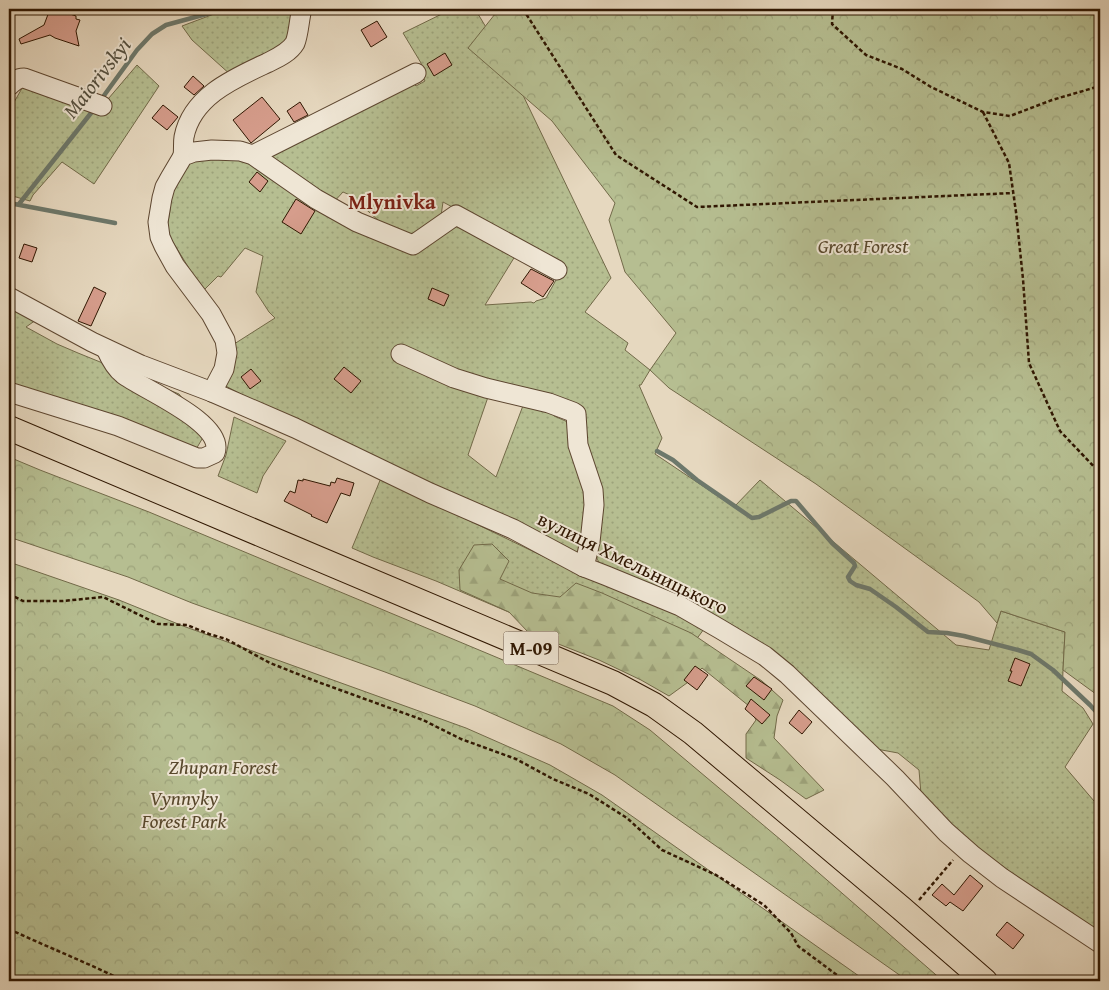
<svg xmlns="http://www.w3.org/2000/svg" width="1109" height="990" viewBox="0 0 1109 990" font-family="'Gentium Book Plus',serif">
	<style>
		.grass { fill: url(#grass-dots); stroke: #726a49 }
		.forest { fill: url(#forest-firs); stroke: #726a49 }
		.park { fill: url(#park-crowns); stroke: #726a49 }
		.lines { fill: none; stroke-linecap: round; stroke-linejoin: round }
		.stream { stroke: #6d786b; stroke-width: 4.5 }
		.building { fill: #d69d8c; stroke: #2f1601 }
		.minor-casing { stroke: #5d4630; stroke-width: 21 }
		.major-casing { stroke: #2f1601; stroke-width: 26 }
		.path { stroke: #2f1601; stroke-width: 2.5; stroke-dasharray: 4 2.5; stroke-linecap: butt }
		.minor { stroke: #efe6d5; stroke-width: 19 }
		.major { stroke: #e6d8bf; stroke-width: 24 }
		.labels { text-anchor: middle; stroke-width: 4; stroke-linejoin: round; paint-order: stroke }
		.shield { fill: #efe6d5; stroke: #695441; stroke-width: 1 }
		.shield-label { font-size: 19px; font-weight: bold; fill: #2f1601 }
		.park-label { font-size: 20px; font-style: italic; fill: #58482c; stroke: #efe6d5 }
		.street-label { font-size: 20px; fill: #2f1601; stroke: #efe6d5 }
		.water-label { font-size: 21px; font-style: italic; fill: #534f3f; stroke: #efe6d5 }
		.neighbourhood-label { font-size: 21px; font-weight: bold; fill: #7a1f14; stroke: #efe6d5 }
	</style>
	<defs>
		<pattern id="grass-dots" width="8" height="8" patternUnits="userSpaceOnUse" patternTransform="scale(1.25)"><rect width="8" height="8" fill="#b6be91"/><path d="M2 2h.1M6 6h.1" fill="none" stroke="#9da37b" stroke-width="1.8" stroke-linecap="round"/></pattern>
		<pattern id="forest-firs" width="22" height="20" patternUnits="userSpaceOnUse" patternTransform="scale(1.25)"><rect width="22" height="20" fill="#b6be91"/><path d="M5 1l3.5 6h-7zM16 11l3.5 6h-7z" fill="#9da37b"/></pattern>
		<pattern id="park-crowns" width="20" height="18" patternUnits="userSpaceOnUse" patternTransform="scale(1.25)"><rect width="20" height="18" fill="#b6be91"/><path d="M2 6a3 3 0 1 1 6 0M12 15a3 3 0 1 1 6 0" fill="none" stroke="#9da37b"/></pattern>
	</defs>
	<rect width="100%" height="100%" fill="#e6d8bf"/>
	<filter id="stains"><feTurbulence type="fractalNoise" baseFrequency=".004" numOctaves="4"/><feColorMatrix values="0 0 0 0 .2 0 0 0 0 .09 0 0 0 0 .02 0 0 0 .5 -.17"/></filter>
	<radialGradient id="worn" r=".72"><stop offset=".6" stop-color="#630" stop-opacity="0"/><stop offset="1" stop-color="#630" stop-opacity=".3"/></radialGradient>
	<g class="grass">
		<path d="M235 9H295L284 50 232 76 192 40 182 26 214 14Z"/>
		<path d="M452 9H475L507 62 611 278 585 312 628 343 625 350 650 370 641 385H639L662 438 655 454 734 507 760 480 956 645 989 650 1001 611 1065 632 1062 691 1083 708 1093 724 1065 767 1094 801 1100 794V939L991 865 921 794 919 770 898 753 871 748 800 675 756 639 604 570 597 559 585 417 586 414 567 401 488 397 468 455 496 477 524 403 555 412 554 416 570 423 587 486 586 538 577 557 248 398 222 384 231 346 275 318 269 312 256 292 263 256 245 248 221 277 218 276 203 291 168 234 167 228 170 210V200L181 172 193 156H236L414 251 458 221 517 253 485 305 531 302 534 303 536 301 546 298 561 271 507 236 443 202 441 216 416 237 379 221 350 195 343 192 332 204 270 162 271 153 412 82 416 86 425 81 423 77 421 63 403 33Z"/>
		<path d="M137 65 159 86 94 184 62 162 33 195 30 201 9 195V111L25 83 97 112Z"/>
		<path d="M9 304 36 320 26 327 57 344 78 353 179 394 208 429 192 456 147 448 9 391Z"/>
		<path d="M234 417 286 441 263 476 257 493 218 476 226 455Z"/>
		<path d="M381 478 586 577 675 612 704 629 662 686 607 654 436 581 373 557 352 548Z"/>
	</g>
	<path class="forest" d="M492 544 509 561 500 579 532 593 560 597 576 583 602 593 691 633 762 681 783 700 777 716 774 738 824 790 806 799 780 780 746 758V734L756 720 749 706 702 668 691 680 669 696 641 680 599 660 528 632 509 612 460 590 459 570 474 545Z"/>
	<g class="park">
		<path d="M499 9H1100V697L1063 670 1065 632 1001 611 997 623 979 602 816 484 669 388 650 370 676 333 625 272 609 220 615 203 552 121 468 48Z"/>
		<path d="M9 457 40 470 149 512 613 706 650 730 781 840 943 981H908L615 775 561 744 475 706 385 672 192 603 128 577 9 537Z"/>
		<path d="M9 562 119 600 183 626 466 728 550 765 602 795 866 981H9Z"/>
	</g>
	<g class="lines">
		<g class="stream">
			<path d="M100 101 137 50 152 34 166 25 225 9"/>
			<path d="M9 203 115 223"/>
			<path d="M19 204 95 108"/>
			<path d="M657 451 673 460 697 480 752 518 759 517 791 501H796L832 543 854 563 855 566 848 577 850 581 856 585 870 589 896 607 928 632 947 633 964 636 1018 650 1031 654 1053 670 1090 705 1100 716"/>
		</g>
	</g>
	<g class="building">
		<path d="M50 9H55L76 16V19L80 20 76 31 79 46 55 38 50 35 21 44 19 39 44 25Z"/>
		<path d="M377 21 387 37 371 47 361 30Z"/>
		<path d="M445 53 452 65 434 76 427 64Z"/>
		<path d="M193 76 204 86 194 95 184 87Z"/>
		<path d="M262 97 280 119 251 143 233 120Z"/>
		<path d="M300 102 308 115 294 122 287 111Z"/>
		<path d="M163 105 178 117 167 130 152 118Z"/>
		<path d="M257 172 268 181 260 192 249 182Z"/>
		<path d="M296 199 315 211 301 234 282 222Z"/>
		<path d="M24 244 37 248 32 262 19 258Z"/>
		<path d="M531 269 554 281 543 297 521 283Z"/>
		<path d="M94 287 106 293 91 326 78 321Z"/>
		<path d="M432 288 449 295 444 306 428 299Z"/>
		<path d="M344 367 361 381 351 393 334 379Z"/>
		<path d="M251 369 261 381 250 389 241 377Z"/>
		<path d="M337 478 354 483 350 496 341 493 327 523 311 516 312 515 284 501 290 491 295 493 298 480 303 481V479L330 486 331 482 335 483Z"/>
		<path d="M1015 658 1030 664 1021 686 1008 681 1012 671H1010Z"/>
		<path d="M695 666 708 675 697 690 684 680Z"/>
		<path d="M754 677 772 689 764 700 746 686Z"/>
		<path d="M751 699 770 715 762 724 745 709Z"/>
		<path d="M799 710 812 722 802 734 789 723Z"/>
		<path d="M970 875 983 886 963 911 950 902 946 906 932 895 942 884 954 895Z"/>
		<path d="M1007 922 1024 935 1013 949 996 935Z"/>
	</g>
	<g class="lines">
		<defs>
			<g id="minor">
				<path d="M9 86C13 82 17 78 24 78L102 106"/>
				<path d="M253 155 416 73"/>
				<path d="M183 156C184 149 183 143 184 137 192 96 235 78 267 63 277 58 289 53 295 43 299 33 299 19 302 9"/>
				<path d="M9 297 92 342 141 365 212 392 295 428 430 493 513 529 584 567 607 576 680 606 720 629 765 656 787 674 895 778 946 832 971 854 1002 878 1100 943"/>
				<path d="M401 354 454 378 486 388 549 403 573 412 576 414 578 445 593 490 594 505 590 542 584 567"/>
				<path d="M9 392 118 426 197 458H204L215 453C226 423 142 389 123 374 115 368 110 358 106 349"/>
				<path d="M212 392 224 369 227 353 225 340 211 314 175 266 164 246 160 237 158 222 162 198 165 187 170 178 183 156 194 152 212 150 240 151 253 155 316 199 357 222 413 245 456 215 557 270"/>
			</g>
			<path id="major" d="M9 428 613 683 654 705 693 733 901 908 985 981"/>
		</defs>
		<use href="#minor" class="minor-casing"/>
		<use href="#major" class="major-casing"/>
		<g class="path">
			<path d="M523 9 616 155 697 207 1013 193"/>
			<path d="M833 9 832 24 866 55 902 69 931 87 983 112 1010 116 1052 100 1100 86"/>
			<path d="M983 112 1009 163 1016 212 1023 279 1029 363 1060 431 1100 473"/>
			<path d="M9 594 23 601H63L103 597 158 624 187 625 209 634 226 639 270 663 318 682 423 720 461 739 516 759 553 779 589 794 627 818 662 850 716 875 764 905 791 933 798 946 845 981"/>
			<path d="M919 900 953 860"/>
			<path d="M9 929C47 947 86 962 124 981"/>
		</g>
		<use href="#minor" class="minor"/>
		<use href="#major" class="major"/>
	</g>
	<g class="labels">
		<rect class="shield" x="503.5" y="631.5" width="55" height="33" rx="4"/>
		<g class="shield-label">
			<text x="531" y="655">М-09</text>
		</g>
		<g class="park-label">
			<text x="863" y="253">Great Forest</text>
			<text x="223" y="774">Zhupan Forest</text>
			<text x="184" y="805">Vynnyky<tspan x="184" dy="23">Forest Park</tspan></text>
		</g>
		<g class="street-label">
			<text transform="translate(633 563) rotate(26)" y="7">вулиця Хмельницького</text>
		</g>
		<g class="water-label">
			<text transform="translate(97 78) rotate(-52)" y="7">Maiorivskyi</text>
		</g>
		<g class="neighbourhood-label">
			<text x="392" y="209">Mlynivka</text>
		</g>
	</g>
	<rect width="1109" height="990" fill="none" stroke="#e6d8bf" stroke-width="30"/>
	<rect x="10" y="10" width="1089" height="970" fill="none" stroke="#2f1601" stroke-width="2.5"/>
	<rect x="15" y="15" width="1079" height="960" fill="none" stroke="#2f1601"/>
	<rect width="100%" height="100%" filter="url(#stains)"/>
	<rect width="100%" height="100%" fill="url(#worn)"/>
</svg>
